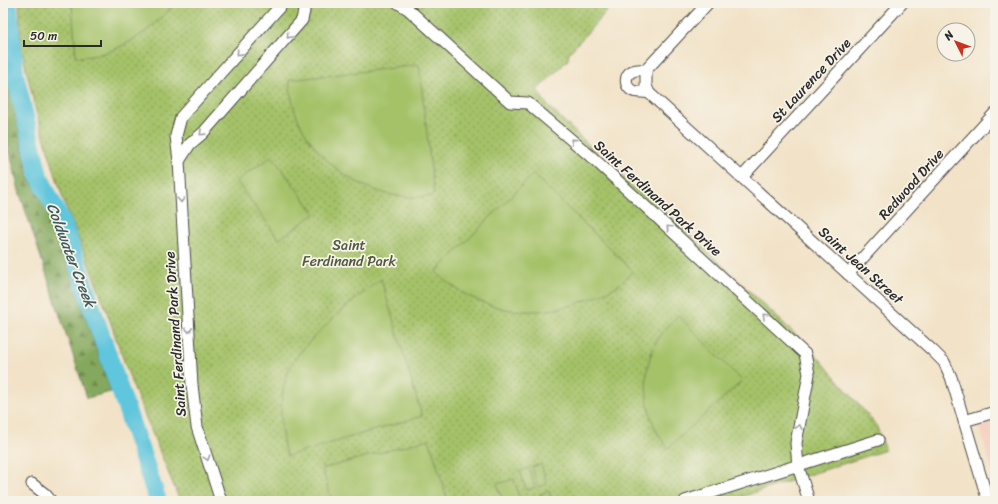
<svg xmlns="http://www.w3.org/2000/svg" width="998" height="504" viewBox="0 0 998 504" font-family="Sriracha,sans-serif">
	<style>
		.built { fill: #f5d2c3 }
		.grass { fill: url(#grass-dots); stroke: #68764a }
		.forest { fill: url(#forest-firs); stroke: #586a44 }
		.garden { fill: #a5c269; stroke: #68764a }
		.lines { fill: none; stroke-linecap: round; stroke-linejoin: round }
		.river { stroke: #60c6dd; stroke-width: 18 }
		.street-casing { stroke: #494743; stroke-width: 13 }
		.street { stroke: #fff; stroke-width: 11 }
		.oneway { stroke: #a0a0a0 }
		.labels { text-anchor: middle; stroke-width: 3.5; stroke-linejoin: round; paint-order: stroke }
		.street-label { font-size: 14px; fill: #2b2b2b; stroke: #f7f3e8 }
		.park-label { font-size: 14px; fill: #50583e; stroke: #f7f3e8 }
		.water-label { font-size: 15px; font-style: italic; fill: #3b5a60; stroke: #f7f3e8 }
	</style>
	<defs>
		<pattern id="grass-dots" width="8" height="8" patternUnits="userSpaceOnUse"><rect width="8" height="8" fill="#a5c269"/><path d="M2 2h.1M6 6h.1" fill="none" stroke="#879e57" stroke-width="1.8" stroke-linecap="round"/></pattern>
		<pattern id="forest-firs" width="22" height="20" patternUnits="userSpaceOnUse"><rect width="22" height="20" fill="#84a85d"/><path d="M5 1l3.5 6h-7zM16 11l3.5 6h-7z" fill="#6c894d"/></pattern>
	</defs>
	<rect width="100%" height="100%" fill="#f7f3e8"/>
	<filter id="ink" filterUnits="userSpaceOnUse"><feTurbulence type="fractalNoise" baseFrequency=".025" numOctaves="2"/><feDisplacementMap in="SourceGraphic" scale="8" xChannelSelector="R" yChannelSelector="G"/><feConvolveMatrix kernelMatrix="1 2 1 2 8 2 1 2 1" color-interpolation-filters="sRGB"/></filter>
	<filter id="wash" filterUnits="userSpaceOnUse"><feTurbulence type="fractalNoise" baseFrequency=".012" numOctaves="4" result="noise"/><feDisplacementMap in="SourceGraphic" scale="16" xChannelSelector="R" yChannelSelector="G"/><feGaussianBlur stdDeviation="0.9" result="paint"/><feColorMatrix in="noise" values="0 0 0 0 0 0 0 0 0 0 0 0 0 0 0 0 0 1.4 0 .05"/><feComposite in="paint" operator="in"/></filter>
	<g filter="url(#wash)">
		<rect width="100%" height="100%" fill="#f2e3c8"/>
		<path class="built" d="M995 421V480L979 426Z"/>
		<path class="grass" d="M19 3H614L569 53 568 60 537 90 548 106 636 190 643 191 812 350 876 425 886 450 728 501H180L132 384 103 301 64 202 36 111 21 47Z"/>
		<path class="forest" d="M3 40 6 68 29 177 54 224 111 392 87 398 19 191 3 123Z"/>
		<g class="garden">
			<path d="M72 3H175C152 31 114 58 76 57Z"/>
			<path d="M419 65 434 195C382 206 326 173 302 127 294 113 291 96 289 80Z"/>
			<path d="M272 156 315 214 279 239 236 181Z"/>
			<path d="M533 174 633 271C628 276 623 282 617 286 607 292 595 297 584 301 531 321 477 312 436 272Z"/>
			<path d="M381 279 422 416 287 456C278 433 279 387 291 366 300 350 314 337 327 324 345 308 362 293 381 279Z"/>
			<path d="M678 315 742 381 668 448C664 443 659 437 656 430 645 405 642 373 654 347 659 335 669 325 678 315Z"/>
			<path d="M429 439 448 501H332L322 469Z"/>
			<path d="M541 464 547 484 538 487 532 467Z"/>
			<path d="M529 468 535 488 526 490 520 471Z"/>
			<path d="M514 479 520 501H503L497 484Z"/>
			<path d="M549 491 552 501H542L540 494Z"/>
		</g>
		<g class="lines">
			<path class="river" d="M8 3 15 74 39 176 64 226 158 501"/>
		</g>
	</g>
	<g filter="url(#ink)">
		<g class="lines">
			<defs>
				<g id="street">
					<path d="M398 3 408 9 510 102 528 103 595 160 805 354 809 374 796 443 798 466 809 501"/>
					<path d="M708 3 646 70C642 70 637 69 633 71 624 74 624 87 633 91 638 93 644 91 649 93L933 351 944 362 951 377 988 501"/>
					<path d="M646 70V86L649 93"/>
					<path d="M179 161 190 144 203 133 302 20 304 11 302 3"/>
					<path d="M742 177 902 3"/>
					<path d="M848 274 995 113"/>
					<path d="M964 421 995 412"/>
					<path d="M32 484 45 494 51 501"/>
					<path d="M221 501 197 427 192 385 179 161 176 136 181 117 283 3"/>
					<path d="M685 501 878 440"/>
				</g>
			</defs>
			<use href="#street" class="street-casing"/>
			<use href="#street" class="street"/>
		</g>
		<defs><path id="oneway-chevron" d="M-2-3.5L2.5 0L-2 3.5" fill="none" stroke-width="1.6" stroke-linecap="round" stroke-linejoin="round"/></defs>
		<g class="oneway">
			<use href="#oneway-chevron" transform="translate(289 36) rotate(131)"/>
			<use href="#oneway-chevron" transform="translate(239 53) rotate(132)"/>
			<use href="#oneway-chevron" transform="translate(202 133) rotate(136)"/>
			<use href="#oneway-chevron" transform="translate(573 141) rotate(-140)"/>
			<use href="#oneway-chevron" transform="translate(181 200) rotate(87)"/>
			<use href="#oneway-chevron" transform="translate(669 228) rotate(-137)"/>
			<use href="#oneway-chevron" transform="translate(765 316) rotate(-137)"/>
			<use href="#oneway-chevron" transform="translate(189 330) rotate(87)"/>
			<use href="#oneway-chevron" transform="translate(799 427) rotate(-79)"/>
			<use href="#oneway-chevron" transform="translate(207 458) rotate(72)"/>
		</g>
	</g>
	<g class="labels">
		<g class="street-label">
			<text transform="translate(811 80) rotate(-47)" y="5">St Laurence Drive</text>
			<text transform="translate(911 184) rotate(-48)" y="5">Redwood Drive</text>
			<text transform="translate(658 198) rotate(42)" y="5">Saint Ferdinand Park Drive</text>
			<text transform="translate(861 265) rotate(42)" y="5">Saint Jean Street</text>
			<text transform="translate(175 334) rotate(-94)" y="5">Saint Ferdinand Park Drive</text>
		</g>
		<g class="park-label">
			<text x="349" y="250">Saint<tspan x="349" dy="16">Ferdinand Park</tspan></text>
		</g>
		<g class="water-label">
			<text transform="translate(71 255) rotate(69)" y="5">Coldwater Creek</text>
		</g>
	</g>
	<rect width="998" height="504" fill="none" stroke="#f7f3e8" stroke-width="16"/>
	<g transform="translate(956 42) rotate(312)"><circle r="19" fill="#f7f3e8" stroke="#a5a39c"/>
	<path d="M0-3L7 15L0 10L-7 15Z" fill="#c8321e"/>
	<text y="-6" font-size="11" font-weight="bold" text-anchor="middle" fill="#2b2b2b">N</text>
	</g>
	<path d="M24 40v6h77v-6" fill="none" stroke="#2b2b2b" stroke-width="2"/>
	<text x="30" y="40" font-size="12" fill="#2b2b2b" stroke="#f7f3e8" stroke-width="3" paint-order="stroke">50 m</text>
</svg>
